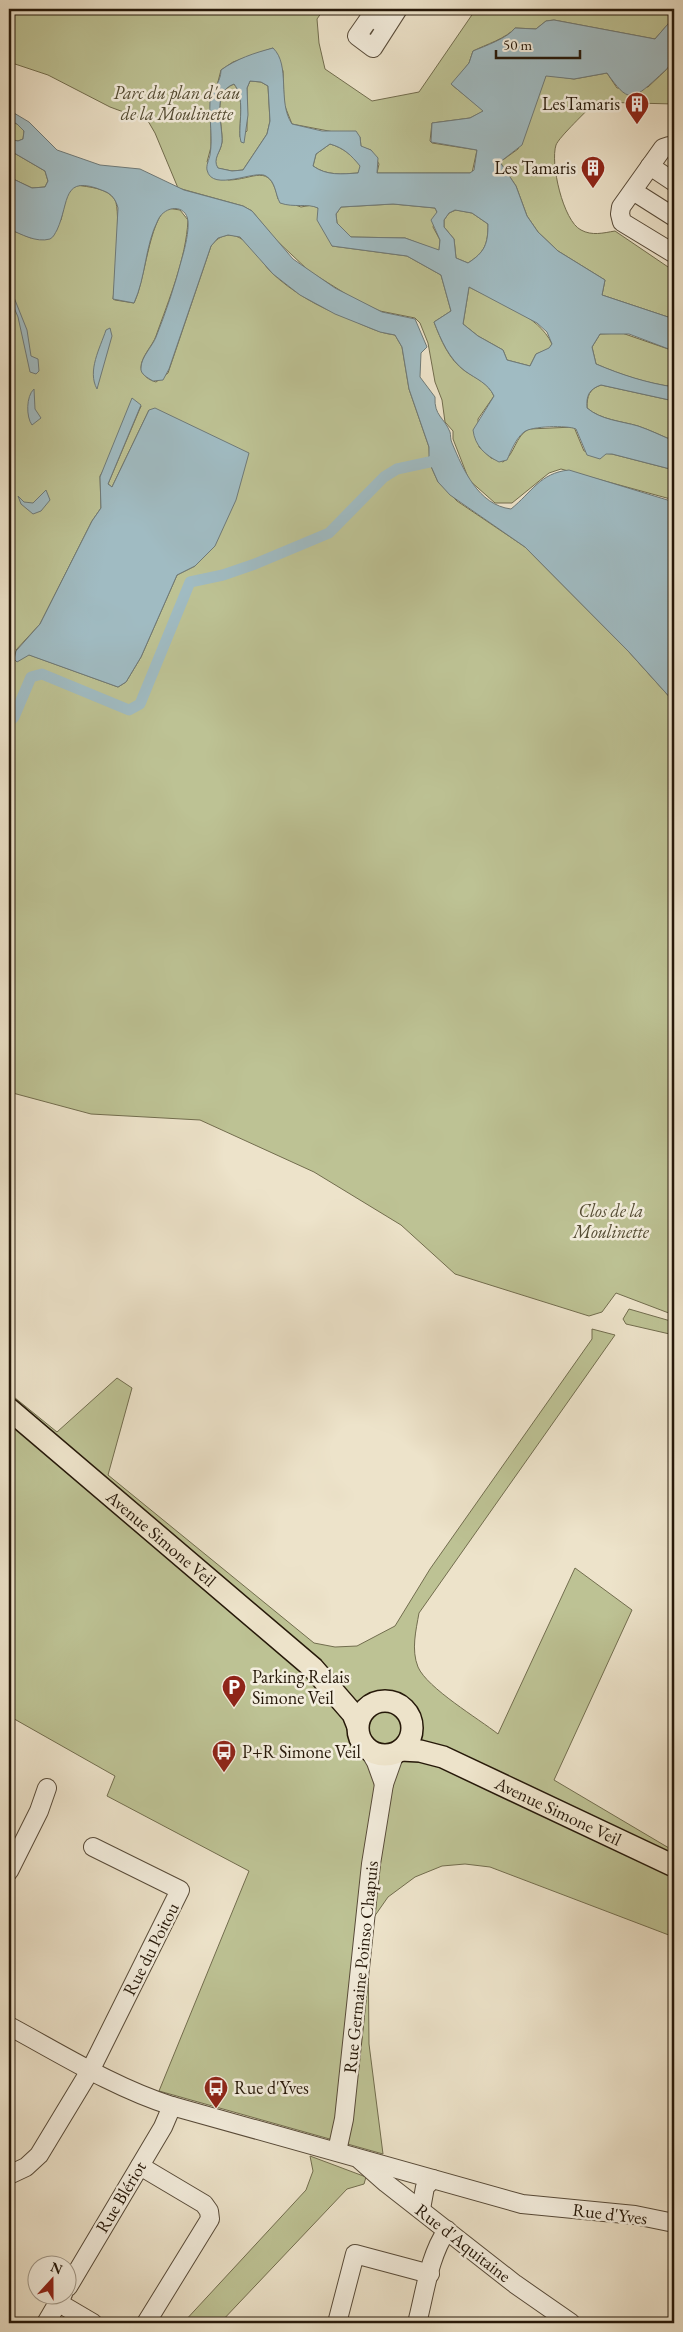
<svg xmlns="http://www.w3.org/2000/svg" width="683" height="2332" viewBox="0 0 683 2332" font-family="'EB Garamond',serif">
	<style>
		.green { fill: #bdc294; stroke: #726d4e; fill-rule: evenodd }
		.water { fill: #a0bbc2; stroke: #6f7a78; fill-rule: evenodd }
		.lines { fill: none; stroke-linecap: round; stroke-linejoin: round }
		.canal { stroke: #a0bbc2; stroke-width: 11 }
		.minor-casing { stroke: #584b39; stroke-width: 20 }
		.major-casing { stroke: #261809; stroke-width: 24 }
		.minor { stroke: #f3eddd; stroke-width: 18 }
		.major { stroke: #ede3ca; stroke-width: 21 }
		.labels { text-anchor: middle; stroke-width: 5; stroke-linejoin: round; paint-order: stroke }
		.park-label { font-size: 18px; font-style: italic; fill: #534b33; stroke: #f3eddd }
		.poi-label { font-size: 18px; fill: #261809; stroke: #f3eddd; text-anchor: start }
		.street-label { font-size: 18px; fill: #261809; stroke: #f3eddd }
	</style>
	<rect width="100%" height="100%" fill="#ede3ca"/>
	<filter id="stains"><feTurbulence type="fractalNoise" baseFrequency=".004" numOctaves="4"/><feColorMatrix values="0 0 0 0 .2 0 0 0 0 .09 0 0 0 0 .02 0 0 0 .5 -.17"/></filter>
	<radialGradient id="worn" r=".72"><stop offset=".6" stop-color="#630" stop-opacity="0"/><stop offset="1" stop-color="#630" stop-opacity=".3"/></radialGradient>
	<g class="green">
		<path d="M9 9H324L317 19 319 43 325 69 372 101 419 92 476 9H674V17L655 39 554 20 546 21 536 29 515 28C507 38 485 45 473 51L469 63 452 85 484 111 470 118 432 123 430 141 432 143 477 150 472 173H377L379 164 371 150 361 147 360 137 292 124 284 104 283 71 273 48 233 62 221 70 211 109V147L207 162 228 180C254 180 270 161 278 199L301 207 312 205 318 208 332 246 407 256 441 275 451 311 434 322C441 340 449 360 465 371 477 379 488 383 494 396L478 419 479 447 491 458 503 462C515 454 515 436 529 429L574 427 584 451 612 454 674 470V500L561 469 549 473 512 503H495L469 480 453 439V431L445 422 442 400 435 382 428 343 420 323 415 318 380 311 354 299 309 271 275 239 252 211 243 206 178 188 155 133 148 121 110 107 48 75 9 62Z"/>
		<path d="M674 58V104L595 102C588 110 559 137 556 145 550 163 563 221 581 230 592 236 603 233 615 231L674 271 670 281 674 292V319L602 295 605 280 558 251 538 232 527 216 516 186 500 162 518 149 546 75 574 79 607 73 617 88 648 87 666 70Z"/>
		<path d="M250 81 261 82 268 86 270 121 267 134 243 170 232 171 217 168C212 158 221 152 222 142 223 124 211 93 234 84 245 98 239 120 240 137L247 131V88Z"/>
		<path d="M9 120 17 124 24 131 23 139 18 141 9 139Z"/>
		<path d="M330 144C344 148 351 155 361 166L358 173C341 174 327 176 313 166L316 154Z"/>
		<path d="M9 150 45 171 48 181 45 187 32 188 9 177Z"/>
		<path d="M76 185C89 187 108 188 115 200 121 210 115 283 113 299L115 300 134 303C145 281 149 221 167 208L180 210 188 220C186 259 169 299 156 336 153 345 141 357 141 367 141 375 149 380 156 382L168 373 211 246C218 236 229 232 240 238 254 245 261 262 271 272 292 292 318 307 345 317 362 324 377 333 395 335L402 347 409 389 429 447 430 464 438 482 457 501 525 547 629 652 674 702V1315L616 1293 602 1312 589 1316 455 1274 401 1225 314 1172 200 1120 91 1114 9 1092V229L31 238 61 220C64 207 64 193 76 185ZM141 406 108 484 112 487 149 410 195 566 177 575 141 657 126 682 118 687 16 650 40 624 92 521 101 508 100 476Z"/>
		<path d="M393 204 435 208 437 212 433 227 440 240 439 251 405 238 351 237 337 223 336 214 341 207Z"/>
		<path d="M456 210 472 213 488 224C488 244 485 252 468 263L456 258 454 239 444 227V220L449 213Z"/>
		<path d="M469 287C496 301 539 315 552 344L549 349 536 354 530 366 507 360 503 350 478 336 463 324Z"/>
		<path d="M622 333 674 351V387C646 383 621 375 596 364L592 347 600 334Z"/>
		<path d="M601 385 674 401V441C662 436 650 430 638 426 621 421 601 420 587 408 587 396 589 389 601 385Z"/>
		<path d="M629 1309 674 1322V1335L626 1324 623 1319Z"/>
		<path d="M592 1329 615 1335 419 1613C416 1630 411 1650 418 1667 427 1688 479 1719 498 1734L575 1568 632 1610 554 1780 674 1851V1937L490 1867 465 1864 442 1866 415 1877 388 1897 374 1917 368 1939 369 2044 383 2154 159 2091 249 1871 107 1796 115 1776 9 1716V1393L57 1432 117 1378 132 1388 108 1475 314 1643 335 1647 357 1646 395 1626 430 1569 592 1339Z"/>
		<path d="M310 2156 366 2177 364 2184 347 2189 220 2323H183L306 2190 313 2171Z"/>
	</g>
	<g class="water">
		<path d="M674 17C674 29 676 44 674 57 673 65 663 72 657 78 632 101 628 103 607 73L574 79 546 76 522 145 500 162 516 186 527 216 538 232 558 251 605 280 602 295 674 319V351L629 334H600L592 347 596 364C622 375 647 383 674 387V401L601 385C589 389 586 396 587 408 601 420 621 421 638 426 650 430 662 436 674 441V470L612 454H606L600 459 587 455 576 429C567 425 531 426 524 432 516 438 511 451 507 460L499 462C485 455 475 446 473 430L494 396C488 383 476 379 465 371 449 359 441 340 434 322L451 311 441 275 407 256 332 246 317 220 318 208C307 203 294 208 280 203 275 194 276 182 266 176 256 169 212 193 207 170 206 165 209 160 210 155 213 138 209 119 210 102 211 90 221 83 221 70 236 59 254 53 273 48 291 65 277 102 292 124L322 131H356L360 137 361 146 371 150 378 158 377 173H470L474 170 477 150 431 142 432 123 470 118 483 111 451 84 469 63 473 51C485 46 508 38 515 28L536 29 546 21 554 20 655 39ZM250 81 261 82 268 86 270 121 267 134 243 170 232 171 218 168C212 159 221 152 222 142 223 125 211 92 234 84 245 98 239 120 240 137L241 142 244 143 248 115 247 88ZM330 144C344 148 351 155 360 166L358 173C342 174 327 176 313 166L316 154ZM393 204 435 208 437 212 431 220 440 240 439 250 405 238 351 237 337 223 336 214 341 207ZM455 210 472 213 488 224C488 244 485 252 468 263L456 258 454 239 444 227V220L449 213ZM469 287 537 323 547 332 552 344 549 348 536 354 530 366 507 360 503 350 478 336 463 324Z"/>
		<path d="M9 110 29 122 57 150 100 165 140 169 184 190 243 206 252 211 293 259 335 288 382 312 415 319 427 347 421 353 420 377 435 397C434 416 444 417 450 432 451 435 450 439 452 443 463 469 478 505 511 509 532 492 540 473 569 470L674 502V702L629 652 525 547 450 495 438 482 430 464H415L414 462 429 457V447L409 389 402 347 395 335 380 332 335 314 300 295 273 274 240 237 228 235 218 238 211 246 169 369 163 380 153 381C148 378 140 374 141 368 141 357 152 347 156 337 166 312 175 285 182 258 185 248 189 231 188 221 186 204 165 205 158 220 145 245 146 277 134 303L113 299 118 208C116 200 112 194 104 191 61 173 70 202 57 230 55 233 54 237 50 239 36 243 21 234 9 229V177L32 188 45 187 48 181 45 171 9 150V139L18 141 23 139 24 131 17 124 9 120Z"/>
		<path d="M9 285 27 330 31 356 38 359 39 371 36 374 30 372 18 317 9 296Z"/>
		<path d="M110 328 112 336 97 389C87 371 100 348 106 330Z"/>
		<path d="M34 389 35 409 41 418 32 425C26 417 26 396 34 389Z"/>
		<path d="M132 398 141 405 108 484 112 487 149 410 155 408 249 453 236 500 215 546 195 566 177 575 141 657 126 682 118 687 29 655 17 662 14 659 16 651 40 624 92 521 101 508 100 477Z"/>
		<path d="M46 490 50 500 41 511 33 514 21 504 18 496 24 502 33 503Z"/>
	</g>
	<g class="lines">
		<path class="canal" d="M9 722 14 717 31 677 42 674 129 710 140 704 190 582 223 575 255 564 329 533 384 477 397 469 434 461"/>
		<defs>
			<g id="minor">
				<path d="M386 27 371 16 357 36 373 48 398 9"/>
				<path d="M674 148 669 146 663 148 621 207 620 214 622 222 673 253 674 251"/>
				<path d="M650 166 674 182"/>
				<path d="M633 191 674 217"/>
				<path d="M369 1750 376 1762 384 1784"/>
				<path d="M9 1871 39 1811 47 1788"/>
				<path d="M9 2026C61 2054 115 2088 172 2106L522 2204 635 2215 674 2223"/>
				<path d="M337 2151 344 2119 371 1864 384 1784 395 1753"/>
				<path d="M360 2160 386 2183 515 2284 571 2323"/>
				<path d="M140 2166 204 2204 209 2211 210 2219 146 2323"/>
				<path d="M9 2175 26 2167 39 2155 91 2069 180 1890 93 1847"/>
				<path d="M421 2209 425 2187 433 2179"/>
				<path d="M68 2287 163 2127 172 2106"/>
				<path d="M59 2303 93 2323"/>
				<path d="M46 2323 63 2294"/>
				<path d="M337 2323 355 2254 430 2274"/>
				<path d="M417 2323C425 2293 429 2256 447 2230"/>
			</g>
			<g id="major">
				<path id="s1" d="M9 1409 313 1668 353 1714 357 1724"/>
				<circle cx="385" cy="1728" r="27"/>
				<path id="s2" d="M401 1750 420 1751 443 1757 674 1866"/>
			</g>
		</defs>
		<use href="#minor" class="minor-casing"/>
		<use href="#major" class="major-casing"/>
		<use href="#minor" class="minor"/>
		<use href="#major" class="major"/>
	</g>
	<defs>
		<symbol id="building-pin" viewBox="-11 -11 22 30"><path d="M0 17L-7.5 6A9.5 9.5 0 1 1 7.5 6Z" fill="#8f2418" stroke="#f3eddd"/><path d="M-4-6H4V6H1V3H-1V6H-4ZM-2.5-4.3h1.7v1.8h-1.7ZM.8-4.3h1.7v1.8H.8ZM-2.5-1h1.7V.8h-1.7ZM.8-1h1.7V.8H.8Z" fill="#fff"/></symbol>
		<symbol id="parking-pin" viewBox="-11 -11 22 30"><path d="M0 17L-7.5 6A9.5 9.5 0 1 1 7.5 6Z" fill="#8f2418" stroke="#f3eddd"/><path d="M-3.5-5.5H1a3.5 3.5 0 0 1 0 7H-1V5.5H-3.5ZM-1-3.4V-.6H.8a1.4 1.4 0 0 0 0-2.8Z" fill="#fff"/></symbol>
		<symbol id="bus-pin" viewBox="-11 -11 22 30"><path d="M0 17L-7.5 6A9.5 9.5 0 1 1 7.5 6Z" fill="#8f2418" stroke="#f3eddd"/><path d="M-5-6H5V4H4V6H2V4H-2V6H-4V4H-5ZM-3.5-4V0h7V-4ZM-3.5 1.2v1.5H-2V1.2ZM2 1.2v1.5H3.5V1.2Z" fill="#fff"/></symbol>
	</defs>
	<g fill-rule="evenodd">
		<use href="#building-pin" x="623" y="90" width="28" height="38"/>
		<use href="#building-pin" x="579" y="154" width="28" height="38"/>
		<use href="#parking-pin" x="220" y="1673" width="28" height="38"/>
		<use href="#bus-pin" x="210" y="1738" width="28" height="38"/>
		<use href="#bus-pin" x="202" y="2074" width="28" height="38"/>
	</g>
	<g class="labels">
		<g class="park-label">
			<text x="177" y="99">Parc du plan d'eau<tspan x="177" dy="21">de la Moulinette</tspan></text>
			<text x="611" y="1217">Clos de la<tspan x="611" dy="21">Moulinette</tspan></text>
		</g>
		<g class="poi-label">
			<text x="620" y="110" text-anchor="end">LesTamaris</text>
			<text x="576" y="174" text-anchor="end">Les Tamaris</text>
			<text x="252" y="1683">Parking Relais<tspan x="252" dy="21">Simone Veil</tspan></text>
			<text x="242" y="1758">P+R Simone Veil</text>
			<text x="234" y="2094">Rue d'Yves</text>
		</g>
		<g class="street-label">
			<text dy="6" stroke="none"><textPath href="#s1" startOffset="200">Avenue Simone Veil</textPath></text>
			<text dy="6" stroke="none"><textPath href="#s2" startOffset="170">Avenue Simone Veil</textPath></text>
			<text transform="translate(151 1949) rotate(-63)" y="6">Rue du Poitou</text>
			<text transform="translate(361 1967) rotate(-84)" y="6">Rue Germaine Poinso Chapuis</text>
			<text transform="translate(121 2197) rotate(-59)" y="6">Rue Blériot</text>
			<text transform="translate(610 2214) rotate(7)" y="6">Rue d'Yves</text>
			<text transform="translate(463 2243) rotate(38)" y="6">Rue d'Aquitaine</text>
		</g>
	</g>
	<rect width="683" height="2332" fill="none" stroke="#ede3ca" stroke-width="30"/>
	<rect x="10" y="10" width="663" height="2312" fill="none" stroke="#261809" stroke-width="2.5"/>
	<rect x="15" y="15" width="653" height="2302" fill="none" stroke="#261809"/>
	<g transform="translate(52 2280) rotate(21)"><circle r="24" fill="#f3eddd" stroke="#a19888"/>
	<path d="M0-4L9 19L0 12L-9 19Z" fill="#8f2418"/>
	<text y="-8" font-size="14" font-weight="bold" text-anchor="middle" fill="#261809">N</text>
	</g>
	<path d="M496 50v8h84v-8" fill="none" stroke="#261809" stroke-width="2.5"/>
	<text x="503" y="50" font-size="15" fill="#261809" stroke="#f3eddd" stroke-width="4" paint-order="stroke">50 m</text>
	<rect width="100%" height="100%" filter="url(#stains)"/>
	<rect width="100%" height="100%" fill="url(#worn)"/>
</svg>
